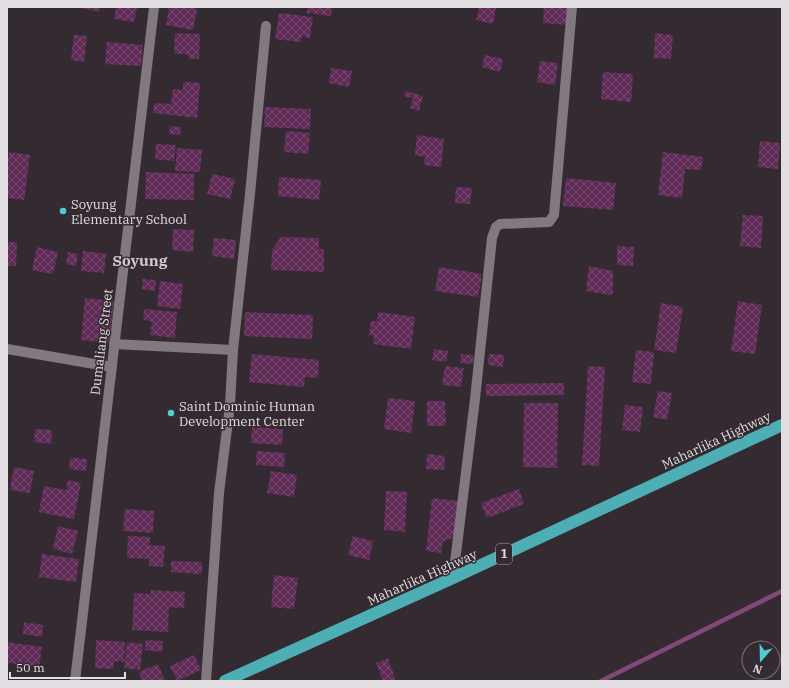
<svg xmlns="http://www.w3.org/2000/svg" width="789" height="688" viewBox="0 0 789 688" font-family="'IBM Plex Serif',serif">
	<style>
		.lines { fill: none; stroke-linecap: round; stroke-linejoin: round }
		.stream { stroke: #814977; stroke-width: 4.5 }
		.building { fill: url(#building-cross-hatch) }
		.minor { stroke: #82787f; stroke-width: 10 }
		.highway { stroke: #4dafb4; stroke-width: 12 }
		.poi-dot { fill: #51ccd2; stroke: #342b32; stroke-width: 1.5 }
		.labels { text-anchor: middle; stroke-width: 3; stroke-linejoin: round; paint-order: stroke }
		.shield { fill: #342b32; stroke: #aea8ac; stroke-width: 1 }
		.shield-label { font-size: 12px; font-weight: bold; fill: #e2dde1 }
		.poi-label { font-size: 13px; fill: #e2dde1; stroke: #342b32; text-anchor: start }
		.street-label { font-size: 13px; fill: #e2dde1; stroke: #342b32 }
		.quarter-label { font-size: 15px; font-weight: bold; fill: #d3c8d0; stroke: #342b32 }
	</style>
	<defs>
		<pattern id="building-cross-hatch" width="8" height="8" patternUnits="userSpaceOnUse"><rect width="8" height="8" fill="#602b57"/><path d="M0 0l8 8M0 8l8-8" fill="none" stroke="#76496f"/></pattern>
	</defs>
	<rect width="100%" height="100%" fill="#342b32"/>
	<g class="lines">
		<path class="stream" d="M601 681 782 591"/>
	</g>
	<g class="building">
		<path d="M77 7H100L99 12Z"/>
		<path d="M116 7H137L134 22 114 19Z"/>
		<path d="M169 7H187L197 9 193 30 166 25Z"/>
		<path d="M307 7H332L331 16 307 13Z"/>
		<path d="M479 7 496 8 493 24 476 20Z"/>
		<path d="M544 7H569L568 25 543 23Z"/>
		<path d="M279 13 313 17 310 38 302 36 301 42 275 39Z"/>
		<path d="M175 33 200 34 199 59H190L187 54H174Z"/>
		<path d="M655 33 673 35 671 59 654 58Z"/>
		<path d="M74 35 87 36 84 62 71 60Z"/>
		<path d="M107 42 143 45 141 66 105 64Z"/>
		<path d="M485 55 503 59 500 72 482 67Z"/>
		<path d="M540 61 558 63 555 85 537 82Z"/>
		<path d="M331 68 352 71 349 87 329 83Z"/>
		<path d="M603 72 633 74 631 102 601 99Z"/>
		<path d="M183 82 200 83 197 118 153 113 154 103 171 104 173 89 183 90Z"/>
		<path d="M406 91 423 96 419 111 410 108 413 98 404 96Z"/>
		<path d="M265 107 311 109 310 129 264 127Z"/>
		<path d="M170 126 181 127 180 135 169 134Z"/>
		<path d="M286 131 310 133 308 154 284 152Z"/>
		<path d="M417 135 444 139 441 167 424 165 425 157 415 155Z"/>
		<path d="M760 141 780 143 778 169 758 167Z"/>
		<path d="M156 144 176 145 174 161 155 159Z"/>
		<path d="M177 148 202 150 200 172 175 171Z"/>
		<path d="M9 152 30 155 24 200 7 198V167Z"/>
		<path d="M663 152 703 157 701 170 685 169 682 198 658 195Z"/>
		<path d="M146 172 194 174V200L145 199Z"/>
		<path d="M212 174 235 179 230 199 207 194Z"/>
		<path d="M279 177 321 180 319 200 278 196Z"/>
		<path d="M566 178 616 183 613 210 563 206Z"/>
		<path d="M456 187 472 188 470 204 455 203Z"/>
		<path d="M743 215 763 216 761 248 740 246Z"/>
		<path d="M173 229 194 230 193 252 172 250Z"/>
		<path d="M281 237 319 238V249H324V272L271 270 272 250Z"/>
		<path d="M214 238 236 240 234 259 212 256Z"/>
		<path d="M7 242H17L16 266H7Z"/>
		<path d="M617 246 634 247 633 266 617 265Z"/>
		<path d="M37 247 58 252 53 274 32 270Z"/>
		<path d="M83 251 106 254 104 273 81 271Z"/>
		<path d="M68 252 78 254 76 266 66 264Z"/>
		<path d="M589 266 613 271V293L610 295 586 291Z"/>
		<path d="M439 267 482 274 478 297 435 291Z"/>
		<path d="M143 279 156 280 155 291 142 289Z"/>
		<path d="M160 281 183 284 180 309 157 306Z"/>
		<path d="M85 298 114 301 109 343 81 340Z"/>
		<path d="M738 301 762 305 755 354 731 351Z"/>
		<path d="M661 303 683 307 676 353 654 350Z"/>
		<path d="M144 309 177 312 175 338 150 335 152 322 143 319Z"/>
		<path d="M245 312 313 315 312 339 244 336Z"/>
		<path d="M378 312 415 317 411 349 373 344 374 336 369 335 371 321H377Z"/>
		<path d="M434 349 448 351 446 362 432 360Z"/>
		<path d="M636 350 654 352 651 384 632 382Z"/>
		<path d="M252 354 319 360 318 378 305 377 304 387 249 382Z"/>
		<path d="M461 354 474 355 473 364 460 363Z"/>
		<path d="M489 354 504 355 503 367 488 365Z"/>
		<path d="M445 366 464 368 461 387 442 385Z"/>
		<path d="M588 366 605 367 599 466 582 465Z"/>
		<path d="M564 383V395L486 396V384Z"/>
		<path d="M658 391 672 393 667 420 653 417Z"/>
		<path d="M388 398 415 401 411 433 384 429Z"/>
		<path d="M427 401H445L446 426H427Z"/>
		<path d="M524 403H558L557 468 523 467Z"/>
		<path d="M625 405 643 407 640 432 622 430Z"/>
		<path d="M252 427 283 429 282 445 251 443Z"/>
		<path d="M35 429 52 430 51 444 34 442Z"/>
		<path d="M257 451 285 453 284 467 256 465Z"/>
		<path d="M427 454 445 456 444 470 426 469Z"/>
		<path d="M70 458 87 459 86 471 69 469Z"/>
		<path d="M14 467 34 471 30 493 10 490Z"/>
		<path d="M271 471 297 475 294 497 267 493Z"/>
		<path d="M68 480 81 483 74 519 39 512 44 486 66 490Z"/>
		<path d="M519 489 524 504 487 518 481 503Z"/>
		<path d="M386 491 407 492 405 532 384 530Z"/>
		<path d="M432 498 458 501 454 538 443 541 441 553 426 551Z"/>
		<path d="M125 509 154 511 153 533 123 531Z"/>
		<path d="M58 526 78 531 72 554 53 549Z"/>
		<path d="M128 536 150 537V545L165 546 163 567 149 566V559L127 558Z"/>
		<path d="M353 536 373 541 369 560 348 555Z"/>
		<path d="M42 554 79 559 76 582 39 577Z"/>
		<path d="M171 561 202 562V574L171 572Z"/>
		<path d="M274 575 298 578 294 609 271 607Z"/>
		<path d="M151 590 185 592 184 608 169 607 168 632 132 630 134 593 151 594Z"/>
		<path d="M24 622 43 625 42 637 23 634Z"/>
		<path d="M96 640 125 642 124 662 114 661 113 669 95 668Z"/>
		<path d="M145 640 163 641 162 652 145 650Z"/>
		<path d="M7 642 42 647 39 667 7 663Z"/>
		<path d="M127 642 143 644 140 670 124 668Z"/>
		<path d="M194 655 201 670 177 681 170 666Z"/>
		<path d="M388 658 396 681H383L376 663Z"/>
		<path d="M158 664 165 681H142L139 672Z"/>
	</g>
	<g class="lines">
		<g class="minor">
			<path d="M114 344 233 350"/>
			<path d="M7 349 112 367"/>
			<path d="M453 578 475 399 492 238 496 227 500 224 549 222 554 215 572 7"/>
			<path d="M75 681 154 7"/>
			<path d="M206 681 219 493 230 405 233 350 250 194 266 26"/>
		</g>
		<path class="highway" d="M225 681 453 578 782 425"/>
	</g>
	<g class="poi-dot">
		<circle cx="63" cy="211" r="4"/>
		<circle cx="171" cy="413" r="4"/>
	</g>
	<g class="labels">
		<rect class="shield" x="496" y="544" width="16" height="20" rx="3"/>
		<g class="shield-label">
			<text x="504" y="558">1</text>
		</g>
		<g class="poi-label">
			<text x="71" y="209">Soyung<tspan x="71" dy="15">Elementary School</tspan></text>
			<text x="179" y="411">Saint Dominic Human<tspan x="179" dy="15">Development Center</tspan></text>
		</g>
		<g class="street-label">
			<text transform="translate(101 342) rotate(-83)" y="5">Dumaliang Street</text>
			<text transform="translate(716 440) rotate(-25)" y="5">Maharlika Highway</text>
			<text transform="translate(422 577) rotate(-24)" y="5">Maharlika Highway</text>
		</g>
		<g class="quarter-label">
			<text x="140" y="266">Soyung</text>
		</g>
	</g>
	<rect width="789" height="688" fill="none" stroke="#e2dde1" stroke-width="16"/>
	<g transform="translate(761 660) rotate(200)"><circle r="19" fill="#342b32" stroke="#7a7278"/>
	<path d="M0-3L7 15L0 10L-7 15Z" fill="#51ccd2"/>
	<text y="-6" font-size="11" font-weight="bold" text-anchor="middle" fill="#e2dde1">N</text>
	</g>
	<path d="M10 672v6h115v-6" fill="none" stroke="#e2dde1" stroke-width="2"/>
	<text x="16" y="672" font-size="12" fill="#e2dde1" stroke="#342b32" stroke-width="3" paint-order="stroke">50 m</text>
</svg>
